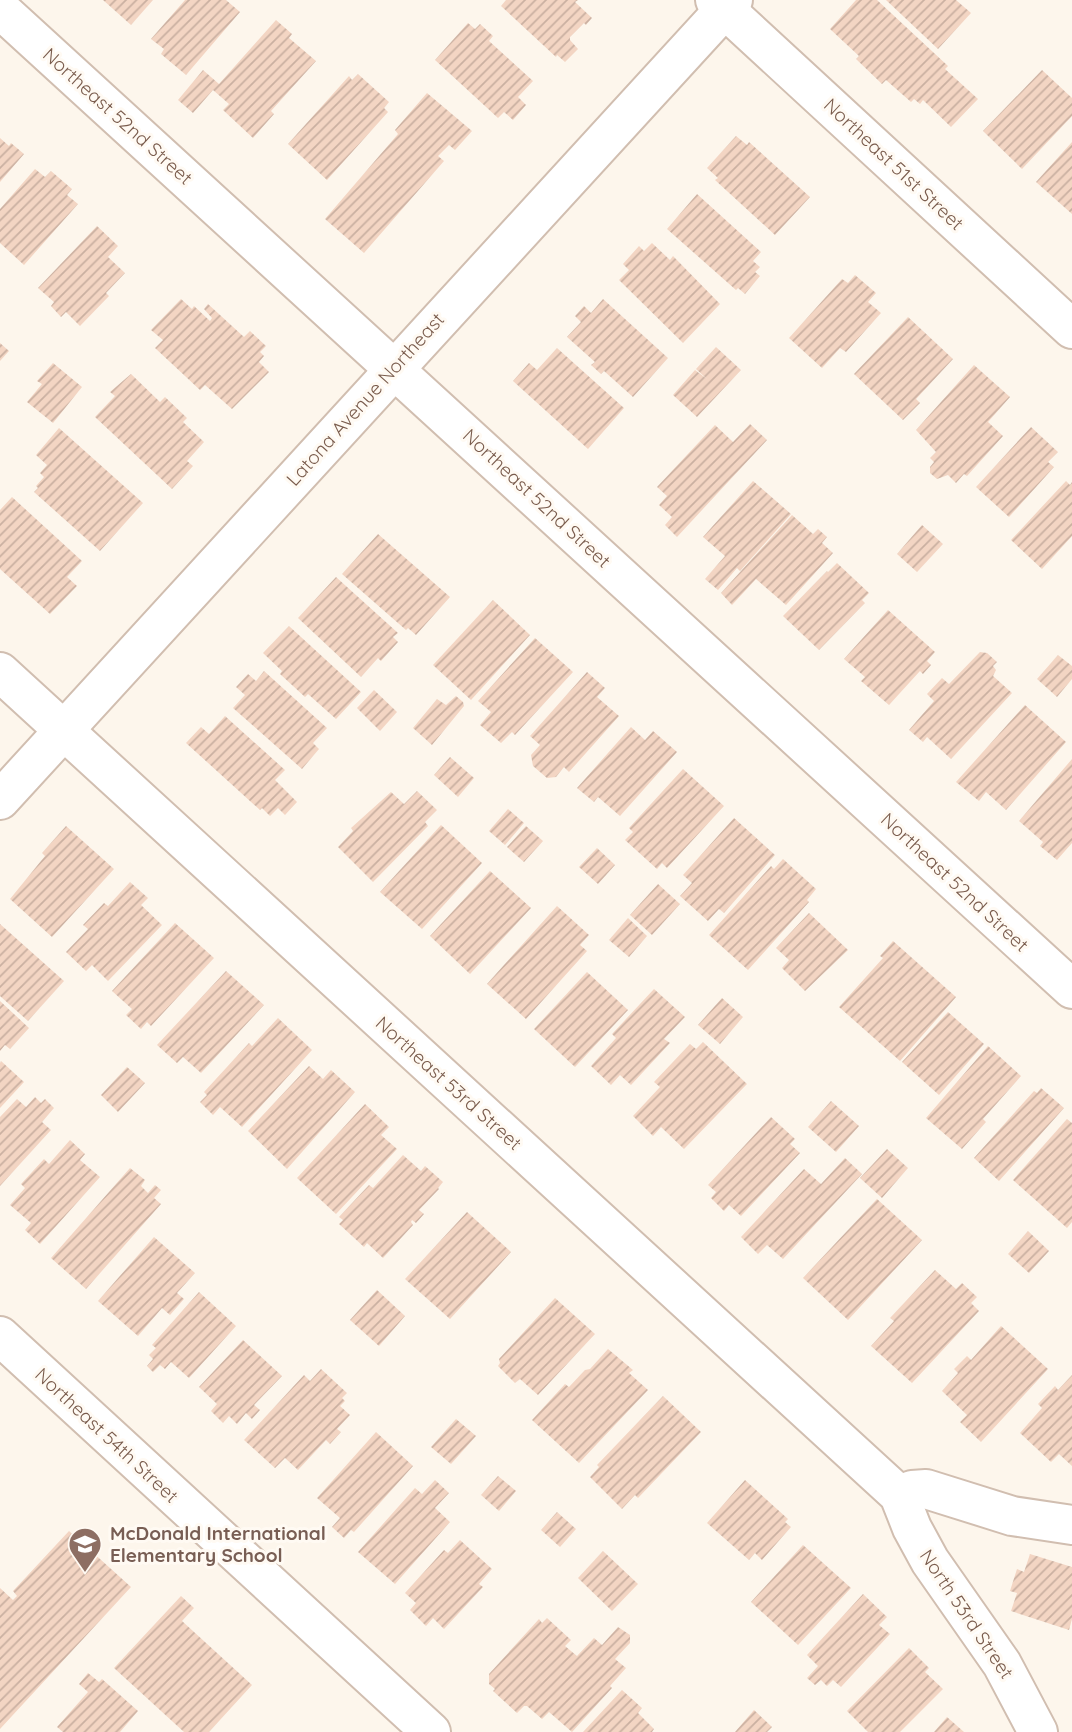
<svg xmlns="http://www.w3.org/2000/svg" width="1072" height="1732" viewBox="0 0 1072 1732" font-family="Quicksand,sans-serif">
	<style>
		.building { fill: url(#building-hatch) }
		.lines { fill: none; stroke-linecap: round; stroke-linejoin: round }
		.minor-casing { stroke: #d1beb0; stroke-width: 42 }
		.minor { stroke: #fff; stroke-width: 38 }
		.labels { text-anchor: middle; stroke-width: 6; stroke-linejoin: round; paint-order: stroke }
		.street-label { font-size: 19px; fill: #7a5c4d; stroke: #fffaf3 }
		.education-label { font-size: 19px; font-weight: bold; fill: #785e54; stroke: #fffaf3; text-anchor: start }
	</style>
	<defs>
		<pattern id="building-hatch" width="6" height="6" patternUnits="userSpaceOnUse" patternTransform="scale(1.75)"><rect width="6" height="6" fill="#f3d5c3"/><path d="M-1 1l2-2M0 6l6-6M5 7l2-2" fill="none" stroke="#cab0a1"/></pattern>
	</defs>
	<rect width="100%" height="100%" fill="#fdf6ec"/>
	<g class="building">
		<path d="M103 0H153L131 25Z"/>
		<path d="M185 0H226L240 12 186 75 161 54 164 49 151 39Z"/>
		<path d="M506 0H578L575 2 592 18 586 25 584 23 570 37V40L578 49 565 62 557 55 556 57 501 6Z"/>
		<path d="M856 0H877L948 66 945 69 978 99 951 127 923 100 920 104 914 99 911 102 886 80 882 84 856 59 859 56 830 29Z"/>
		<path d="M886 0H956L971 13 938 49Z"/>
		<path d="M276 20 292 34 289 38 316 61 271 111 274 114 253 138 223 110 229 104 213 90 193 113 178 100 203 70 219 84Z"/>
		<path d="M468 23 475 29 480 24 493 36 489 41 533 81 518 97 526 105 513 120 504 112 498 118 435 60Z"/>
		<path d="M1042 70 1072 98V116L1022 169 983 131Z"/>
		<path d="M358 74 389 102 384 108 388 112 327 180 288 144 349 76 352 80Z"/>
		<path d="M427 93 472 131 455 150 449 145 438 156 444 161 364 253 325 219 398 134 395 130Z"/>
		<path d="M736 136 747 145 749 142 810 197 775 235 715 180 718 178 707 168Z"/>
		<path d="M0 138 9 146 11 143 24 154 0 182Z"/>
		<path d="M1072 142V214L1036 182Z"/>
		<path d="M35 169 45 177 51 171 72 189 67 195 78 204 24 265 0 243V209Z"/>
		<path d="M697 194 761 252 753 261 760 267 755 272 760 276 745 294 738 288 736 290 667 229Z"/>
		<path d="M97 226 118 246 108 257 125 273 106 293 109 296 80 326 66 312 61 317 51 306 54 302 38 288Z"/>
		<path d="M652 243 670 260 673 256 720 304 683 343 619 280 629 270 623 264 639 246 644 251Z"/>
		<path d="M855 275 876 293 868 302 881 313 846 352 840 348 822 368 789 338 842 279 848 283Z"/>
		<path d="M181 299 192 309 194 306 210 321 212 318 204 309 208 304 244 337 250 331 266 346 260 352 264 356 259 362 269 372 232 409 205 385 200 390 155 348 163 340 151 330Z"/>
		<path d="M603 299 668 358 633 397 604 371 601 374 591 365 595 362 567 337 581 322 575 316 584 306 591 313Z"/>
		<path d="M908 317 953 359 916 399 920 403 903 420 854 374Z"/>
		<path d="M0 343 9 351 0 361Z"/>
		<path d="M716 347 741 370 697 417 673 395 695 370 707 379 696 369Z"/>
		<path d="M557 348 624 408 588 449 513 381 529 363 537 370Z"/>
		<path d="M53 363 82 387 53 423 27 402 42 384 37 381Z"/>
		<path d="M974 365 1010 397 988 422 1003 436 967 476 964 474 956 483 948 475 937 479 930 473V467L934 462 930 458 936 452 916 430Z"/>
		<path d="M131 374 160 402 165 397 187 418 183 422 204 442 187 461 193 466 172 489 95 417 115 396 110 392Z"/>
		<path d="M750 424 767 440 677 537 665 525 672 517 659 505 667 496 657 487 715 425 733 442Z"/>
		<path d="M1031 427 1058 452 1048 462 1054 467 1009 517 976 487Z"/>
		<path d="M59 428 143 503 100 551 34 492 38 488 36 486 44 477 40 473 47 465 36 455Z"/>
		<path d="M753 481 791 514 740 571 737 568 718 590 705 579 725 556 703 537Z"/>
		<path d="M1066 481 1070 485 1072 482V536L1042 569 1011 540Z"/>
		<path d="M12 497 82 561 67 577 77 586 50 614 0 569V510Z"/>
		<path d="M792 515 813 534 818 529 827 537 822 543 833 553 786 605 756 579 732 605 721 593Z"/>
		<path d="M922 525 943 544 917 572 897 554Z"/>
		<path d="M378 534 450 597 416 635 408 628 406 630 342 574Z"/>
		<path d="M837 563 869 593 862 600 865 603 819 650 783 616 827 571 828 572Z"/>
		<path d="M336 577 398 633 393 637 398 642 381 661 378 658 361 677 298 618Z"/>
		<path d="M493 600 530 635 471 700 433 665Z"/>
		<path d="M888 610 935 652 927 661 931 665 923 674 920 671 889 705 861 681 865 677 844 659Z"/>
		<path d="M289 626 361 692 336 719 308 694 305 697 280 674 282 671 263 653Z"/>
		<path d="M535 638 573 672 515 735 512 732 501 743 480 725 491 712 478 701Z"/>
		<path d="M980 652 987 653 997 662 993 666 996 670 993 676 1012 693 951 759 927 737 923 742 909 730 934 701 927 694 942 678 949 684Z"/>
		<path d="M1058 655 1072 666V679L1057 697 1037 679Z"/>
		<path d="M264 671 327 728 313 743 319 749 302 769 233 708 245 695 236 687 248 674 256 681Z"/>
		<path d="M587 672 605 688 597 697 619 716 569 772 564 767 556 777 547 778 533 766 531 755 540 745 530 736Z"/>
		<path d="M374 690 397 712 380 731 357 708Z"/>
		<path d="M456 696 463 702 464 706 432 745 413 728 437 699 446 705Z"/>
		<path d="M1025 705 1066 742 1006 810 986 792 979 801 956 782Z"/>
		<path d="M225 716 285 770 275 780 297 802 285 815 278 808 270 816 262 808 260 810 186 743 201 727 209 734Z"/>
		<path d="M631 727 645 740 653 731 677 752 620 816 598 797 594 802 577 788Z"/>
		<path d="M450 757 474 778 458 797 434 775Z"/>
		<path d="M1072 759V843L1057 860 1040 846 1043 842 1019 821Z"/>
		<path d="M683 769 724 806 667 868 662 863 657 869 625 840 633 832 629 828Z"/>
		<path d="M417 791 437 810 425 822 428 826 373 882 338 847 353 831 351 828 391 792 404 804Z"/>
		<path d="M508 809 524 823 505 845 489 831Z"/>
		<path d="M734 818 775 855 724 913 719 909 708 921 680 896 692 883 683 875Z"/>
		<path d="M441 825 482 863 422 929 380 892Z"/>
		<path d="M66 826 114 869 52 937 10 899 45 856 42 853Z"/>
		<path d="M526 826 543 841 524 862 507 847Z"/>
		<path d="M597 848 615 865 598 884 579 867Z"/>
		<path d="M783 859 816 889 807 900 809 902 748 970 709 935 771 866 774 869Z"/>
		<path d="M490 871 531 908 470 974 430 936Z"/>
		<path d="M130 882 148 898 141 905 162 925 108 981 92 965 86 971 66 952 88 929 83 925 104 903 108 906Z"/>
		<path d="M658 884 680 904 652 935 630 915Z"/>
		<path d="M557 906 589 935 580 945 587 951 526 1019 487 984Z"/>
		<path d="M809 913 848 950 805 991 782 968 789 960 776 948Z"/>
		<path d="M628 918 647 936 629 957 609 940Z"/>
		<path d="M175 923 214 958 151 1026 147 1022 141 1029 126 1015 132 1009 112 991Z"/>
		<path d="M0 924 64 981 28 1021 0 996Z"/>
		<path d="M893 941 956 997 900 1061 839 1007 883 958 880 956Z"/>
		<path d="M226 971 264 1005 201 1073 183 1057 177 1063 157 1045Z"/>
		<path d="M587 972 628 1010 575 1067 534 1029Z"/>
		<path d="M654 989 685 1017 664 1039 670 1043 631 1085 620 1075 611 1085 591 1066 616 1038 612 1034Z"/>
		<path d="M722 998 743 1017 720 1044 698 1025Z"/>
		<path d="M0 1001 29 1028 10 1049 5 1045 0 1051Z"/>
		<path d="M948 1012 984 1044 939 1095 902 1062Z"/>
		<path d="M278 1018 312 1050 242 1127 220 1107 213 1115 200 1102 207 1095 204 1092 249 1043 252 1046Z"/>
		<path d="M703 1042 747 1084 684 1149 661 1127 653 1136 633 1116 660 1087 654 1082 690 1044 696 1049Z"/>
		<path d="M988 1046 1021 1076 983 1119 986 1122 962 1149 926 1118Z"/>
		<path d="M1 1061 24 1082 0 1108V1063Z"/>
		<path d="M309 1066 323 1079 331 1070 355 1092 287 1169 248 1131Z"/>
		<path d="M127 1067 145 1083 118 1112 101 1095Z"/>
		<path d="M1041 1088 1064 1108 999 1181 974 1158 1034 1091 1037 1093Z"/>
		<path d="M35 1097 41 1103 45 1099 54 1108 42 1122 51 1130 0 1186V1117L17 1099 26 1107Z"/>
		<path d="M831 1101 859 1126 836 1152 808 1127Z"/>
		<path d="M365 1104 389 1127 381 1135 397 1149 336 1214 297 1178Z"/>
		<path d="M771 1117 795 1139 790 1144 800 1153 741 1216 729 1205 724 1211 711 1198 716 1192 708 1185Z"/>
		<path d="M1067 1119 1072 1123V1222L1067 1228 1013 1180Z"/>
		<path d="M70 1140 85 1154 80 1160 100 1177 40 1244 25 1230 31 1223 10 1205 25 1188 21 1184 44 1159 49 1164Z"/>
		<path d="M887 1149 908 1168 882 1198 860 1178Z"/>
		<path d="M403 1155 421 1171 425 1166 443 1182 438 1188 439 1189 419 1210 424 1214 416 1223 412 1220 411 1222 413 1225 383 1258 367 1243 364 1247 339 1224 343 1220 339 1217 369 1185 373 1188Z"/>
		<path d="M845 1158 862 1174 783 1259 767 1245 758 1254 741 1237 804 1169 821 1184Z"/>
		<path d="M130 1168 145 1180 141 1186 148 1193 155 1185 161 1190 154 1198 161 1204 86 1289 51 1258Z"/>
		<path d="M877 1199 922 1240 848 1320 803 1278Z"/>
		<path d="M467 1212 511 1252 450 1319 405 1279Z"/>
		<path d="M1028 1231 1049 1251 1029 1273 1008 1254Z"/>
		<path d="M154 1237 195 1273 177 1293 184 1299 170 1315 162 1308 138 1336 98 1301Z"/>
		<path d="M935 1270 956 1289 962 1283 977 1297 971 1303 979 1311 912 1383 871 1346 894 1321 890 1318Z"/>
		<path d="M377 1290 405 1316 379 1346 350 1320Z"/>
		<path d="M199 1292 236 1326 189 1378 171 1362 165 1369 160 1365 153 1372 147 1366 153 1359 149 1355 156 1348 152 1345Z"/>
		<path d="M555 1298 595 1334 538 1395 520 1379 515 1383 498 1366 500 1363 499 1359Z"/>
		<path d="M1001 1326 1048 1369 981 1442 960 1422 967 1415 942 1391 958 1373 954 1369 967 1356 971 1360Z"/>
		<path d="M243 1340 282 1376 254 1405 260 1410 252 1419 246 1413 237 1424 229 1416 223 1423 211 1411 217 1404 199 1387Z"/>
		<path d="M608 1349 633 1370 629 1373 648 1390 579 1463 532 1420 565 1384 569 1387 585 1370 590 1369Z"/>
		<path d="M321 1369 347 1393 342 1398 345 1401 340 1406 350 1415 337 1429 341 1432 330 1444 326 1440 298 1470 285 1458 275 1468 244 1440 304 1375 310 1381Z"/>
		<path d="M1072 1375V1466L1059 1454 1051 1462 1020 1433 1042 1408 1038 1404 1055 1386 1058 1390Z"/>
		<path d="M663 1396 701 1432 638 1498 635 1495 622 1509 590 1477 599 1467 597 1465Z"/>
		<path d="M456 1419 476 1436 451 1464 431 1447Z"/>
		<path d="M376 1432 413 1466 354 1532 351 1530 344 1538 332 1527 340 1518 317 1498Z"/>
		<path d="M498 1476 516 1491 499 1511 481 1495Z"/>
		<path d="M435 1480 449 1493 435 1508 450 1522 395 1584 358 1552 415 1488 422 1494Z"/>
		<path d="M745 1480 788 1519 785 1522 791 1527 762 1560 755 1553 749 1560 707 1523Z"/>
		<path d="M557 1512 576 1529 560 1547 541 1530Z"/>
		<path d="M69 1531 131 1587 0 1729V1588L13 1600 17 1596 13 1591Z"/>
		<path d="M460 1540 492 1569 479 1584 483 1587 444 1629 433 1618 426 1626 410 1610 416 1603 405 1593 444 1550 448 1553Z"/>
		<path d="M803 1545 851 1588 798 1645 751 1602Z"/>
		<path d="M603 1551 638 1584 612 1611 578 1578Z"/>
		<path d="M1030 1554 1072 1567V1619L1069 1630 1011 1611 1017 1593 1010 1591 1017 1569 1024 1572Z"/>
		<path d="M863 1594 887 1617 879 1625 890 1634 841 1687 833 1680 827 1686 821 1680 815 1685 807 1678 818 1666 807 1655Z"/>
		<path d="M181 1596 194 1608 182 1621 252 1685 209 1732H184L114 1668Z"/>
		<path d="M547 1618 571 1640 565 1646 577 1656 594 1638 602 1645 618 1627 630 1635V1643L615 1659 626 1668 610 1686 612 1688 572 1732 549 1712 542 1719 527 1706H524L517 1713 493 1691 495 1689 489 1684V1674L539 1619 542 1623Z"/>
		<path d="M909 1648 929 1668 925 1672 943 1689 900 1732H868L847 1711Z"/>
		<path d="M88 1673 99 1682 102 1679 138 1711 120 1732H63L57 1727 88 1692 79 1684Z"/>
		<path d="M622 1690 642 1708 638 1713 654 1729 652 1732H583Z"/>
		<path d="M754 1710 772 1727 767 1732H735Z"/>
		<path d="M947 1717 964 1732H934Z"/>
	</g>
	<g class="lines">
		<defs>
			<g id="minor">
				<path d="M715 0 1072 329"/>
				<path d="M0 9 1072 989"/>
				<path d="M0 672 899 1495 912 1528 930 1561 1002 1664 1038 1732"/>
				<path d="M0 800 733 0"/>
				<path d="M0 1336 431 1732"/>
				<path d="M899 1495 912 1490 926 1489 1012 1516 1072 1525"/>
			</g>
		</defs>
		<use href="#minor" class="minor-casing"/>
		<use href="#minor" class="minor"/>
	</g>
	<defs>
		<symbol id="school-pin" viewBox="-11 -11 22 30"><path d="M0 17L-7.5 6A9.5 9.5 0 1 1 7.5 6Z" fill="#8d6e63" stroke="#fffaf3"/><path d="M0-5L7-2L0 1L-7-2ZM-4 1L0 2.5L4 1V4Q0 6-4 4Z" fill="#fff"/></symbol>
	</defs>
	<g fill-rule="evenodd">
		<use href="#school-pin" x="66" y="1525" width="38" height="52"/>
	</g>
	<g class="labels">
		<g class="street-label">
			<text transform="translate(118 116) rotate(42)" y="7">Northeast 52nd Street</text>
			<text transform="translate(894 164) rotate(43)" y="7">Northeast 51st Street</text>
			<text transform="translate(365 399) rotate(-48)" y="7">Latona Avenue Northeast</text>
			<text transform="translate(537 498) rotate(43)" y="7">Northeast 52nd Street</text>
			<text transform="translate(955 882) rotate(43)" y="7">Northeast 52nd Street</text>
			<text transform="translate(449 1083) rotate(42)" y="7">Northeast 53rd Street</text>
			<text transform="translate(107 1435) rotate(43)" y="7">Northeast 54th Street</text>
			<text transform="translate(967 1614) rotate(56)" y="7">North 53rd Street</text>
		</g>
		<g class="education-label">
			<text x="110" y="1540">McDonald International<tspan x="110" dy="22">Elementary School</tspan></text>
		</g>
	</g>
</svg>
